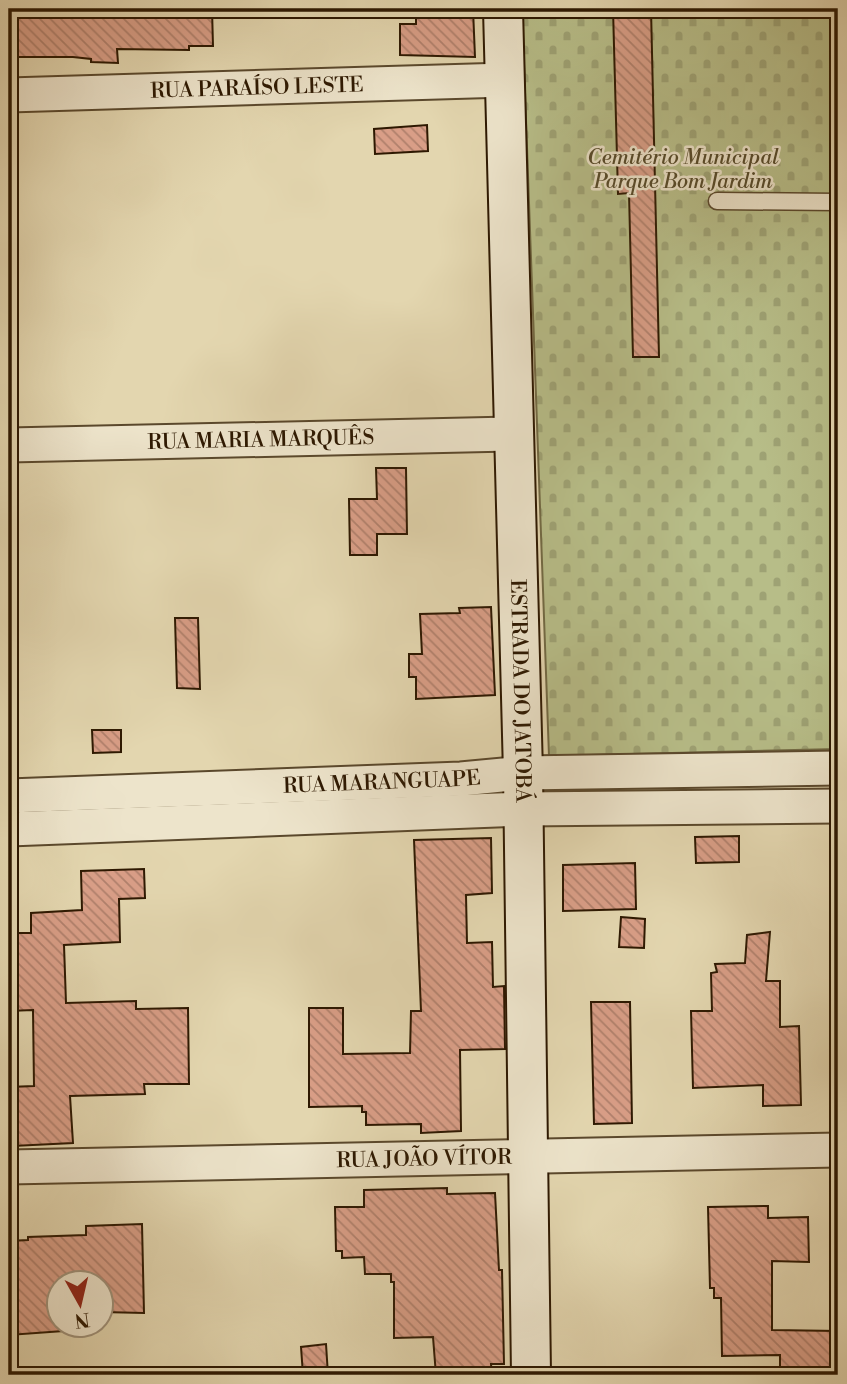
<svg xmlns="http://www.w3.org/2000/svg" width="847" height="1384" viewBox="0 0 847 1384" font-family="'Libre Bodoni',serif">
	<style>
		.cemetery { fill: url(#cemetery-stones); stroke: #726a44; stroke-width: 2 }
		.building { fill: url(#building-back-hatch); stroke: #2d1801; stroke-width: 2 }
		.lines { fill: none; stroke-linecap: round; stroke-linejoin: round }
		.lane-casing { stroke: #5a482c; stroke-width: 19 }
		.street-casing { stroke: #5a482c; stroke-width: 37 }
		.secondary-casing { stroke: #2d1801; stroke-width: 42 }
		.lane { stroke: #ede4cb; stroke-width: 16 }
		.street { stroke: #ede4cb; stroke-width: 33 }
		.secondary { stroke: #ede4cb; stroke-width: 38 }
		.labels { text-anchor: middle; stroke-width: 5; stroke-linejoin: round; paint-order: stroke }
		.street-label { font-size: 21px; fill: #2d1801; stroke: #ede4cb }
		.park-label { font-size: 21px; font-style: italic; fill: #564a2a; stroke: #ede4cb }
	</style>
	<defs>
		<pattern id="cemetery-stones" width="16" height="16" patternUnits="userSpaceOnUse" patternTransform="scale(1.75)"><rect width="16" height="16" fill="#b7bd88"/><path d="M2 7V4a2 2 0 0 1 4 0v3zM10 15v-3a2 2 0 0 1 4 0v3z" fill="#9ea274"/></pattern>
		<pattern id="building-back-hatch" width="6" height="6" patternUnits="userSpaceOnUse" patternTransform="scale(1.75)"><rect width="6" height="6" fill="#d99e87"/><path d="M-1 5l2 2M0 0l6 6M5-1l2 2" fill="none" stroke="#b0806c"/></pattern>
	</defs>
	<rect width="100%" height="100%" fill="#e3d6af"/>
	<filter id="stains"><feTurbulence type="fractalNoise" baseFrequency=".00286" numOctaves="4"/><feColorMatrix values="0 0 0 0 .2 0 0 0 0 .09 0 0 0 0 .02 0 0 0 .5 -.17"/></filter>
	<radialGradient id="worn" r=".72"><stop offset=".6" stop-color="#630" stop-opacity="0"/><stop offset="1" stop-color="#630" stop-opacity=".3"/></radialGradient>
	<path class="cemetery" d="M522 9H838V749L549 756Z"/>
	<g class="building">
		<path d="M9 9H212L213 46H189V50L117 49 118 63 91 62V59L73 57H14V39H9Z"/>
		<path d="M416 9H473L475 57 400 55V24H416Z"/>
		<path d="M613 9H651L659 357H633L629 193 618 194Z"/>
		<path d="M427 125 428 151 375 154 374 129Z"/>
		<path d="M376 468H406L407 534H377V555H350L349 499H377Z"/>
		<path d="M491 607 495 695 416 699V677H409V654H422L420 614 460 613 459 608Z"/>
		<path d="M175 618H198L200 689 177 688Z"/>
		<path d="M92 730H121V752L93 753Z"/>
		<path d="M739 836V862L696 863 695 837Z"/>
		<path d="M491 838 492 893 466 895 467 943 492 942 493 987 504 986 505 1049 460 1050 461 1131 421 1133V1124L366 1125V1112H362V1106L309 1107V1008H343V1054L410 1053 411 1011H421L414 840Z"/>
		<path d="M635 863 636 909 563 911V865Z"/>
		<path d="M144 869 145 898 119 899 120 942 64 945 66 1003 136 1001V1009L188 1008 189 1084H144L145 1094 70 1096 73 1143 13 1146V1138H9V1087L34 1086 33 1010 9 1011V933H31V913L82 910 81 871Z"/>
		<path d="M621 917 645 919 644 948 619 947Z"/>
		<path d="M770 932 766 981H780V1027L799 1026 801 1105 763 1106V1085L693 1088 691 1011H712L711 973 717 972 715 964 745 963 747 935Z"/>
		<path d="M591 1002H630L632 1123 594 1124Z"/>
		<path d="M447 1188V1194L495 1193 499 1270H502L504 1364H491L492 1375H436L433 1337 394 1338V1282H391V1274H365L364 1257 342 1258V1251H336L335 1207H364V1190Z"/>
		<path d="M768 1206V1218L808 1217 809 1262 772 1261V1330L838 1331V1375H780V1355L722 1356 721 1298H714V1288H710L708 1207Z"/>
		<path d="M142 1224 144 1313 102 1312V1283H60V1325H77V1330L9 1335V1241L28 1240V1237L86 1235V1226Z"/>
		<path d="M326 1344 328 1375H303L301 1347Z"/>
	</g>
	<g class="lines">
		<defs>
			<path id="lane" d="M717 201 838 202"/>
			<g id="street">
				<path id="s1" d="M9 95 506 80"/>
				<path id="s2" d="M9 445 513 434"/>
				<path id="s3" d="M9 796 461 779 523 773 838 768"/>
				<path d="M9 829 523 809 838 806"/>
				<path id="s4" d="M9 1167 838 1150"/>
			</g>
			<g id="secondary">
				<path id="s5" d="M503 9 523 773 531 1375"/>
			</g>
		</defs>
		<use href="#lane" class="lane-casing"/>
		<use href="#street" class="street-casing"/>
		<use href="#secondary" class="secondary-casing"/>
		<use href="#lane" class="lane"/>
		<use href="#street" class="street"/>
		<use href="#secondary" class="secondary"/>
	</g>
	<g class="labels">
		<g class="street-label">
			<text dy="7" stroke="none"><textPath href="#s1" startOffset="248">RUA PARAÍSO LESTE</textPath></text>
			<text dy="7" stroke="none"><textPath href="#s2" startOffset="252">RUA MARIA MARQUÊS</textPath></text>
			<text dy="7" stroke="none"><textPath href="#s5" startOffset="682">ESTRADA DO JATOBÁ</textPath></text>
			<text dy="7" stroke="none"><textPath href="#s3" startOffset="373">RUA MARANGUAPE</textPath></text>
			<text dy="7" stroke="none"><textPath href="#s4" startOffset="415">RUA JOÃO VÍTOR</textPath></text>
		</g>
		<g class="park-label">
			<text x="683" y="164">Cemitério Municipal<tspan x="683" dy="24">Parque Bom Jardim</tspan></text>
		</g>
	</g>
	<rect width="847" height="1384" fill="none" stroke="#e3d6af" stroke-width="35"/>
	<rect x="10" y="10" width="826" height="1363" fill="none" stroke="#2d1801" stroke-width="3.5"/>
	<rect x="18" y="18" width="812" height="1349" fill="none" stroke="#2d1801" stroke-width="2"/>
	<g transform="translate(80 1304) rotate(172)"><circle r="33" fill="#ede4cb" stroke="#a0927a" stroke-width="2"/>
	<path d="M0-5L12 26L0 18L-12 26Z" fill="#8f2418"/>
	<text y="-10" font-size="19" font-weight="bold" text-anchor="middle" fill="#2d1801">N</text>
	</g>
	<rect width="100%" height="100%" filter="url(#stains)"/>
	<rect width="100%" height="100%" fill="url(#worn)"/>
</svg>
